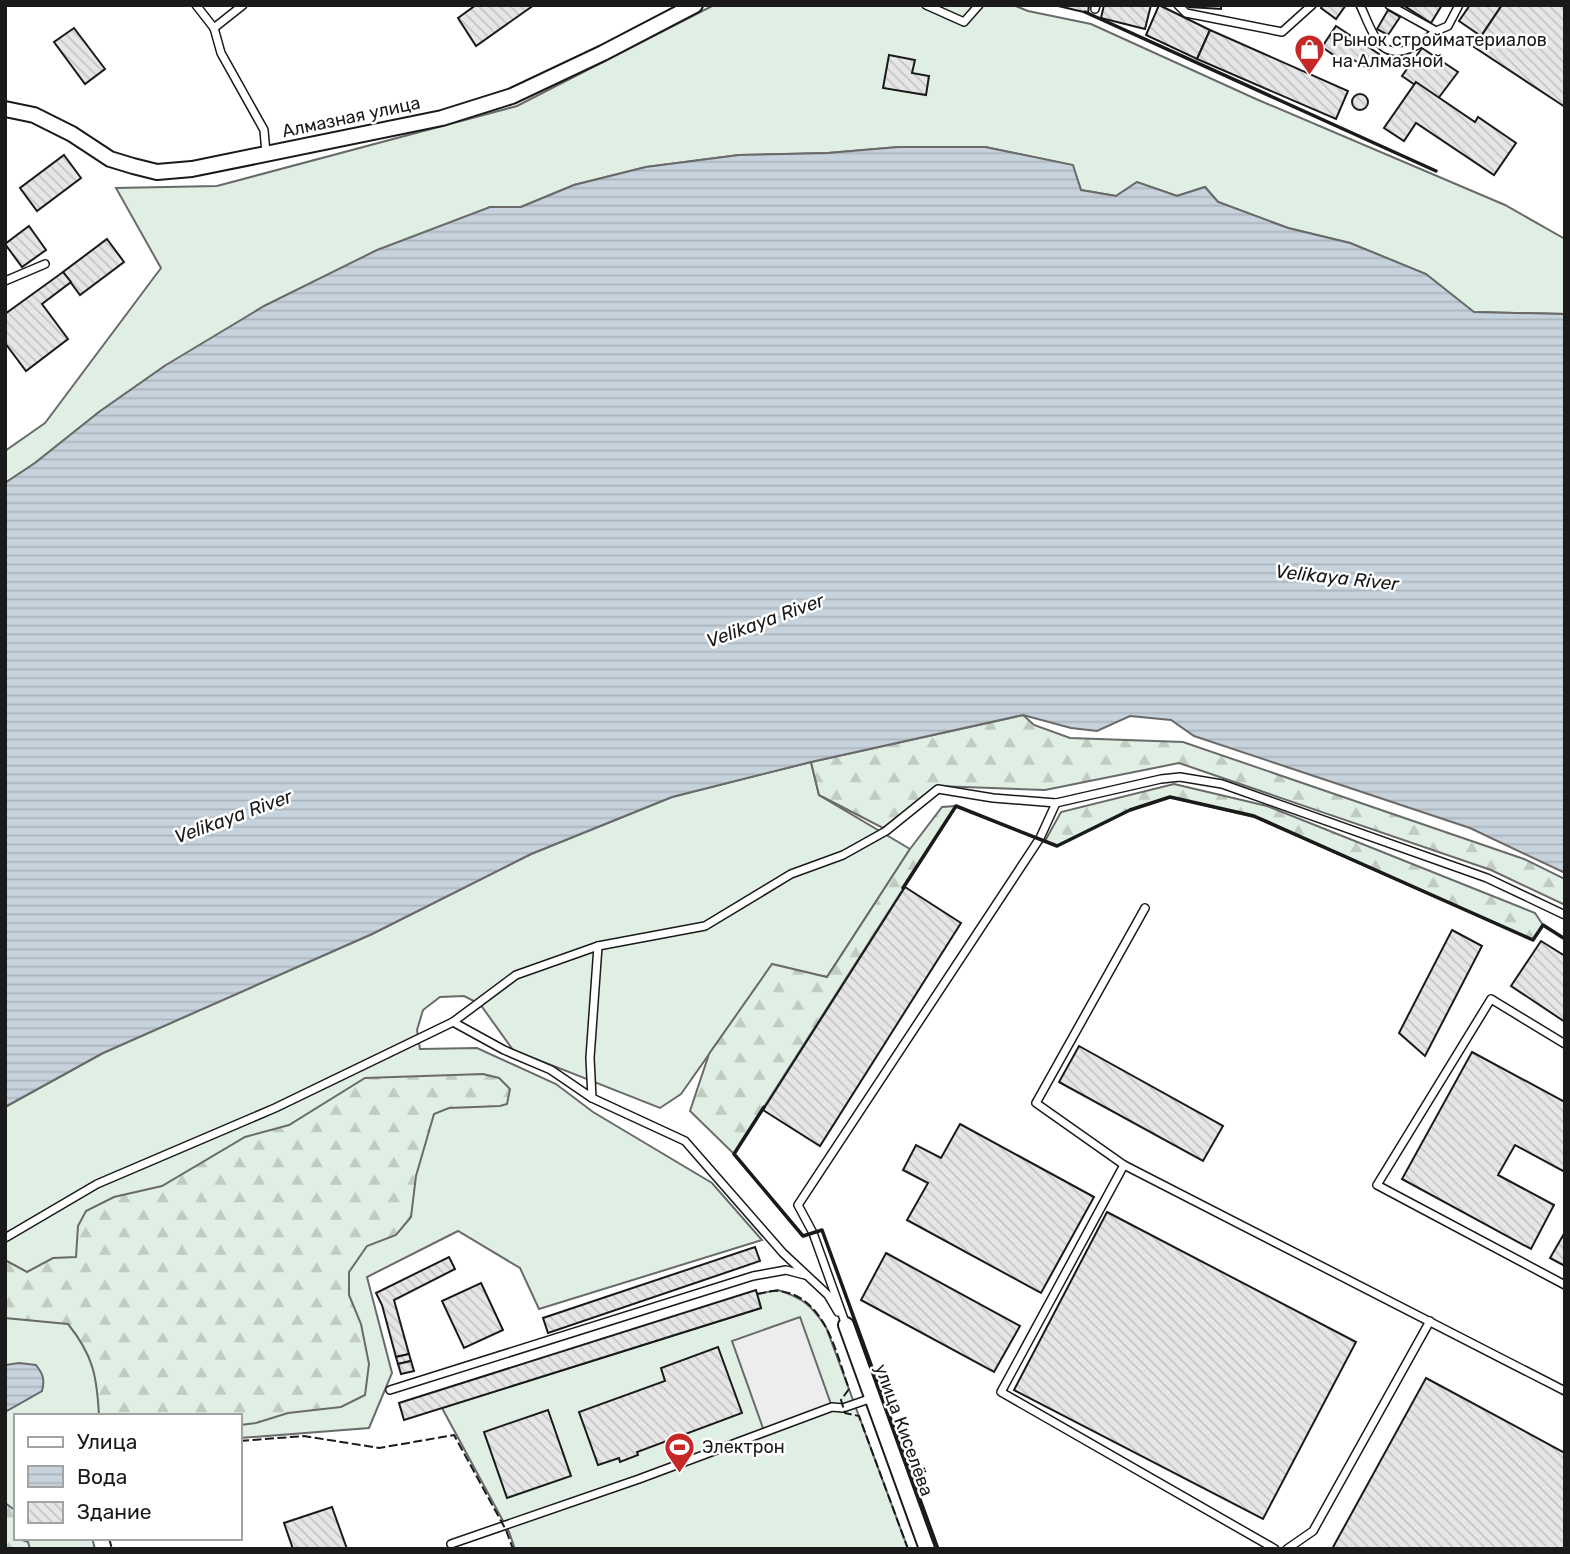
<svg xmlns="http://www.w3.org/2000/svg" width="1570" height="1554" viewBox="0 0 1570 1554" font-family="Rubik,sans-serif">
	<style>
		.grass { fill: #e0efe3; stroke: #6a6a6a; stroke-width: 2 }
		.forest { fill: url(#forest-firs); stroke: #6a6a6a; stroke-width: 2 }
		.parking { fill: #ededed; stroke: #6a6a6a; stroke-width: 2 }
		.water { fill: url(#water-rules); stroke: #6a6a6a; stroke-width: 2 }
		.building { fill: url(#building-back-hatch); stroke: #1a1a1a; stroke-width: 2 }
		.lines { fill: none; stroke-linecap: round; stroke-linejoin: round }
		.lane-casing { stroke: #1a1a1a; stroke-width: 10 }
		.street-casing { stroke: #1a1a1a; stroke-width: 18 }
		.lane { stroke: #fff; stroke-width: 7 }
		.street { stroke: #fff; stroke-width: 14 }
		.fence { stroke: #1a1a1a; stroke-width: 2; stroke-dasharray: 9 3.5; stroke-linecap: butt }
		.wall { stroke: #1a1a1a; stroke-width: 3.5 }
		.labels { text-anchor: middle; stroke-width: 5; stroke-linejoin: round; paint-order: stroke }
		.poi-label { font-size: 18px; fill: #1a1a1a; stroke: #fff; text-anchor: start }
		.street-label { font-size: 18px; fill: #1a1a1a; stroke: #fff }
		.water-label { font-size: 19px; font-style: italic; fill: #1a1a1a; stroke: #fff }
	</style>
	<defs>
		<pattern id="forest-firs" width="22" height="20" patternUnits="userSpaceOnUse" patternTransform="scale(1.75)"><rect width="22" height="20" fill="#e0efe3"/><path d="M5 1l3.5 6h-7zM16 11l3.5 6h-7z" fill="#c0ccc2"/></pattern>
		<pattern id="water-rules" width="6" height="5" patternUnits="userSpaceOnUse" patternTransform="scale(1.75)"><rect width="6" height="5" fill="#c6d2dc"/><path d="M0 2.5h6" fill="none" stroke="#aab4bc"/></pattern>
		<pattern id="building-back-hatch" width="6" height="6" patternUnits="userSpaceOnUse" patternTransform="scale(1.75)"><rect width="6" height="6" fill="#e6e6e6"/><path d="M-1 5l2 2M0 0l6 6M5-1l2 2" fill="none" stroke="#c5c5c5"/></pattern>
	</defs>
	<rect width="100%" height="100%" fill="#fff"/>
	<g class="grass">
		<path d="M714 5H1013L1028 11 1091 24 1256 99 1505 205 1565 239V314L1473 312 1426 274 1350 243 1288 228 1218 202 1205 187 1177 196 1137 182 1116 196 1081 190 1072 165 985 147H899L828 153 739 155 646 167 574 185 521 207H490L166 365 99 412 35 463 5 483V451L45 423 161 268 116 188 217 186 517 106Z"/>
		<path d="M811 762 819 795 910 849 827 977 772 965 681 1094 660 1108 513 1050 480 1004 464 996 440 997 423 1010 417 1030 420 1049 477 1048 556 1084 593 1112 712 1183 762 1240 539 1309 520 1268 458 1231 367 1277 392 1373 369 1428 240 1438V1416H16V1538H92L95 1549H5V1107L103 1053 372 934 531 854 672 797Z"/>
		<path d="M778 1290C803 1298 811 1305 826 1327L908 1549H515L509 1532 442 1408 761 1308 757 1294Z"/>
	</g>
	<g class="forest">
		<path d="M1023 715 1034 725 1070 738 1183 742 1524 859 1565 879V905L1491 870 1179 763 1045 790 937 786 883 828 819 795 811 762Z"/>
		<path d="M1174 784 1267 806 1535 913 1543 925 1533 940 1254 817 1170 797 1130 810 1057 846 1045 841 1061 812Z"/>
		<path d="M956 806 734 1154 690 1111 709 1054 772 964 827 977 910 849 942 807Z"/>
		<path d="M483 1074 499 1078 510 1089 507 1104 500 1106 449 1108 434 1114 416 1176 411 1217 396 1235 367 1246 349 1272V1295L361 1324 369 1364 365 1395 341 1407 288 1413 256 1423 240 1425V1416H99C97 1376 93 1355 68 1324L5 1318V1260L27 1272 53 1258 76 1257 78 1226 86 1211 114 1197 162 1186 245 1137 289 1125 365 1078Z"/>
		<path d="M5 1503 16 1511V1538L28 1542 30 1549H5Z"/>
	</g>
	<path class="parking" d="M800 1317 832 1407 764 1431 732 1341Z"/>
	<g class="water">
		<path d="M899 147H985L1073 165 1081 190 1116 196 1137 182 1177 196 1205 187 1218 202 1288 228 1350 243 1426 274 1474 312 1565 314V873L1470 828 1194 736 1171 720 1130 716 1097 731 1071 728 1023 715 811 762 672 797 531 854 372 934 103 1053 5 1107V483L35 463 99 412 166 365 264 306 377 250 490 207H521L574 185 646 167 739 155 828 153Z"/>
		<path d="M19 1363 36 1365C43 1374 45 1379 42 1391L5 1412V1365Z"/>
	</g>
	<g class="building">
		<path d="M476 5H534L476 46 458 18Z"/>
		<path d="M1054 5H1089L1088 13Z"/>
		<path d="M1104 5H1151L1145 29 1101 18Z"/>
		<path d="M1159 5 1210 30 1197 59 1146 35Z"/>
		<path d="M1189 5H1221V9L1189 7Z"/>
		<path d="M1323 5H1346L1336 19 1321 8Z"/>
		<path d="M1403 5H1442L1431 23Z"/>
		<path d="M1470 5H1502L1481 36 1459 21Z"/>
		<path d="M1502 5H1565V107L1474 47Z"/>
		<path d="M1388 10 1400 17 1388 35 1377 29Z"/>
		<path d="M1336 26 1379 54 1369 69 1352 59 1348 65 1322 47Z"/>
		<path d="M74 28 105 69 85 84 54 42Z"/>
		<path d="M1210 30 1348 91 1336 119 1197 59Z"/>
		<path d="M1422 48 1458 72 1437 100 1402 76Z"/>
		<path d="M889 55 915 60 912 73 929 76 926 95 883 88Z"/>
		<path d="M1416 82 1475 122 1478 117 1516 143 1494 175 1416 123 1404 141 1384 128Z"/>
		<circle cx="1360" cy="102" r="8"/>
		<path d="M64 155 81 178 37 211 20 188Z"/>
		<path d="M29 226 46 250 22 267 5 244Z"/>
		<path d="M107 239 124 262 80 295 63 272Z"/>
		<path d="M63 272 71 282 42 304 68 339 26 371 5 343V314Z"/>
		<path d="M905 887 961 923 820 1146 763 1110Z"/>
		<path d="M1452 930 1482 946 1425 1056 1399 1033Z"/>
		<path d="M1541 941 1565 956V1022L1511 986Z"/>
		<path d="M1079 1046 1223 1126 1203 1161 1059 1082Z"/>
		<path d="M1472 1052 1565 1102V1172L1515 1145 1498 1175 1554 1205 1531 1249 1402 1179Z"/>
		<path d="M960 1124 1094 1197 1041 1293 907 1220 928 1183 903 1170 916 1145 941 1158Z"/>
		<path d="M1107 1212 1356 1342 1263 1519 1014 1390Z"/>
		<path d="M1565 1232V1266L1550 1258Z"/>
		<path d="M755 1247 760 1261 548 1333 543 1318Z"/>
		<path d="M886 1253 1020 1326 994 1372 861 1300Z"/>
		<path d="M449 1257 455 1269 394 1300 409 1354 396 1357 382 1305 376 1293Z"/>
		<path d="M481 1283 503 1330 464 1348 442 1301Z"/>
		<path d="M756 1290 761 1308 404 1420 399 1403Z"/>
		<path d="M718 1347 742 1413 637 1452 638 1455 620 1462 619 1458 598 1465 579 1412 665 1381 661 1368Z"/>
		<path d="M409 1354 411 1361 398 1364 396 1357Z"/>
		<path d="M411 1361 414 1371 401 1374 398 1364Z"/>
		<path d="M1426 1378 1565 1453V1549H1332Z"/>
		<path d="M548 1410 571 1476 507 1498 484 1432Z"/>
		<path d="M332 1507 347 1549H293L284 1523Z"/>
	</g>
	<g class="lines">
		<defs>
			<g id="lane">
				<path d="M196 5 214 28"/>
				<path d="M243 5 214 28 221 53 264 130 266 153"/>
				<path d="M926 5 964 22 979 5"/>
				<path d="M1178 5 1186 13 1282 32 1312 5"/>
				<path d="M1360 5C1366 17 1372 36 1381 45 1398 61 1423 43 1436 31"/>
				<path d="M1389 5 1436 31 1448 26 1459 5"/>
				<path d="M1095 9 1096 5"/>
				<path d="M5 281 45 264"/>
				<path d="M453 1022 504 1050 551 1070 592 1098 685 1141 783 1253 828 1295 838 1312"/>
				<path d="M1565 1044 1491 999 1377 1185 1565 1285"/>
				<path d="M592 1098 590 1058 598 946"/>
				<path d="M1124 1165 1036 1103 1145 908"/>
				<path d="M5 1238 97 1184 275 1108 453 1022 516 975 598 946 705 926 791 874 843 855 886 831 938 789 993 798 1056 803 1161 779 1180 777 1222 784 1487 878 1565 915"/>
				<path d="M846 1325 813 1233 798 1205 1040 838 1056 803"/>
				<path d="M390 1390 753 1276 786 1270 805 1275"/>
				<path d="M451 1544 639 1479 832 1407 843 1408 872 1398"/>
				<path d="M1275 1549 1001 1392 1124 1165 1565 1391"/>
				<path d="M1287 1549 1313 1531 1430 1321"/>
			</g>
			<g id="street">
				<path d="M5 109 34 115 72 134 110 159 133 166 157 172 192 169 442 118 512 96 603 53 695 5"/>
				<path d="M846 1325 927 1549"/>
			</g>
		</defs>
		<use href="#lane" class="lane-casing"/>
		<use href="#street" class="street-casing"/>
		<use href="#lane" class="lane"/>
		<use href="#street" class="street"/>
		<g class="fence">
			<path d="M757 1294C764 1293 772 1290 779 1291 825 1296 836 1353 849 1389L841 1400 845 1413 859 1416 908 1549"/>
			<path d="M240 1441 304 1436 379 1448 454 1435 506 1530 513 1549"/>
			<path d="M109 1538 112 1549"/>
		</g>
		<g class="wall">
			<path d="M1085 12 1436 171"/>
			<path d="M903 888 956 806 1057 846 1130 810 1170 797 1254 816 1533 940 1543 925 1565 939"/>
			<path d="M764 1107 734 1154 803 1236 822 1230 938 1549"/>
		</g>
	</g>
	<defs>
		<symbol id="shop-pin" viewBox="-11 -11 22 30"><path d="M0 17L-7.5 6A9.5 9.5 0 1 1 7.5 6Z" fill="#c62828" stroke="#fff"/><path d="M-5-2.5h2.3a2.7 3.5 0 0 1 5.4 0H5L5.5 6h-11ZM-1.5-2.5h3a1.5 2.3 0 0 0-3 0Z" fill="#fff"/></symbol>
		<symbol id="stadium-pin" viewBox="-11 -11 22 30"><path d="M0 17L-7.5 6A9.5 9.5 0 1 1 7.5 6Z" fill="#c62828" stroke="#fff"/><path d="M0-5a6.5 5 0 1 0 0 10a6.5 5 0 1 0 0-10ZM-3.5-1.8h7v3.6h-7Z" fill="#fff"/></symbol>
	</defs>
	<g fill-rule="evenodd">
		<use href="#shop-pin" x="1292" y="32" width="35" height="47"/>
		<use href="#stadium-pin" x="662" y="1430" width="35" height="47"/>
	</g>
	<g class="labels">
		<g class="poi-label">
			<text x="1332" y="46">Рынок стройматериалов<tspan x="1332" dy="21">на Алмазной</tspan></text>
			<text x="702" y="1453">Электрон</text>
		</g>
		<g class="street-label">
			<text transform="translate(351 117) rotate(-12)" y="6">Алмазная улица</text>
			<text transform="translate(904 1430) rotate(70)" y="6">улица Киселёва</text>
		</g>
		<g class="water-label">
			<text transform="translate(1337 577) rotate(6)" y="7">Velikaya River</text>
			<text transform="translate(765 620) rotate(-20)" y="7">Velikaya River</text>
			<text transform="translate(233 816) rotate(-20)" y="7">Velikaya River</text>
		</g>
	</g>
	<rect width="1570" height="1554" fill="none" stroke="#1a1a1a" stroke-width="14"/>
	<rect x="14" y="1414" width="228" height="126" fill="#ffffff" stroke="#a3a3a3" stroke-width="2"/>
	<rect x="28" y="1437" width="35" height="10" fill="#ffffff" stroke="#a3a3a3" stroke-width="2"/>
	<text x="77" y="1449" font-size="21" fill="#1a1a1a">Улица</text>
	<rect x="28" y="1466" width="35" height="21" fill="url(#water-rules)" stroke="#a3a3a3" stroke-width="2"/>
	<text x="77" y="1484" font-size="21" fill="#1a1a1a">Вода</text>
	<rect x="28" y="1502" width="35" height="21" fill="url(#building-back-hatch)" stroke="#a3a3a3" stroke-width="2"/>
	<text x="77" y="1519" font-size="21" fill="#1a1a1a">Здание</text>
</svg>
